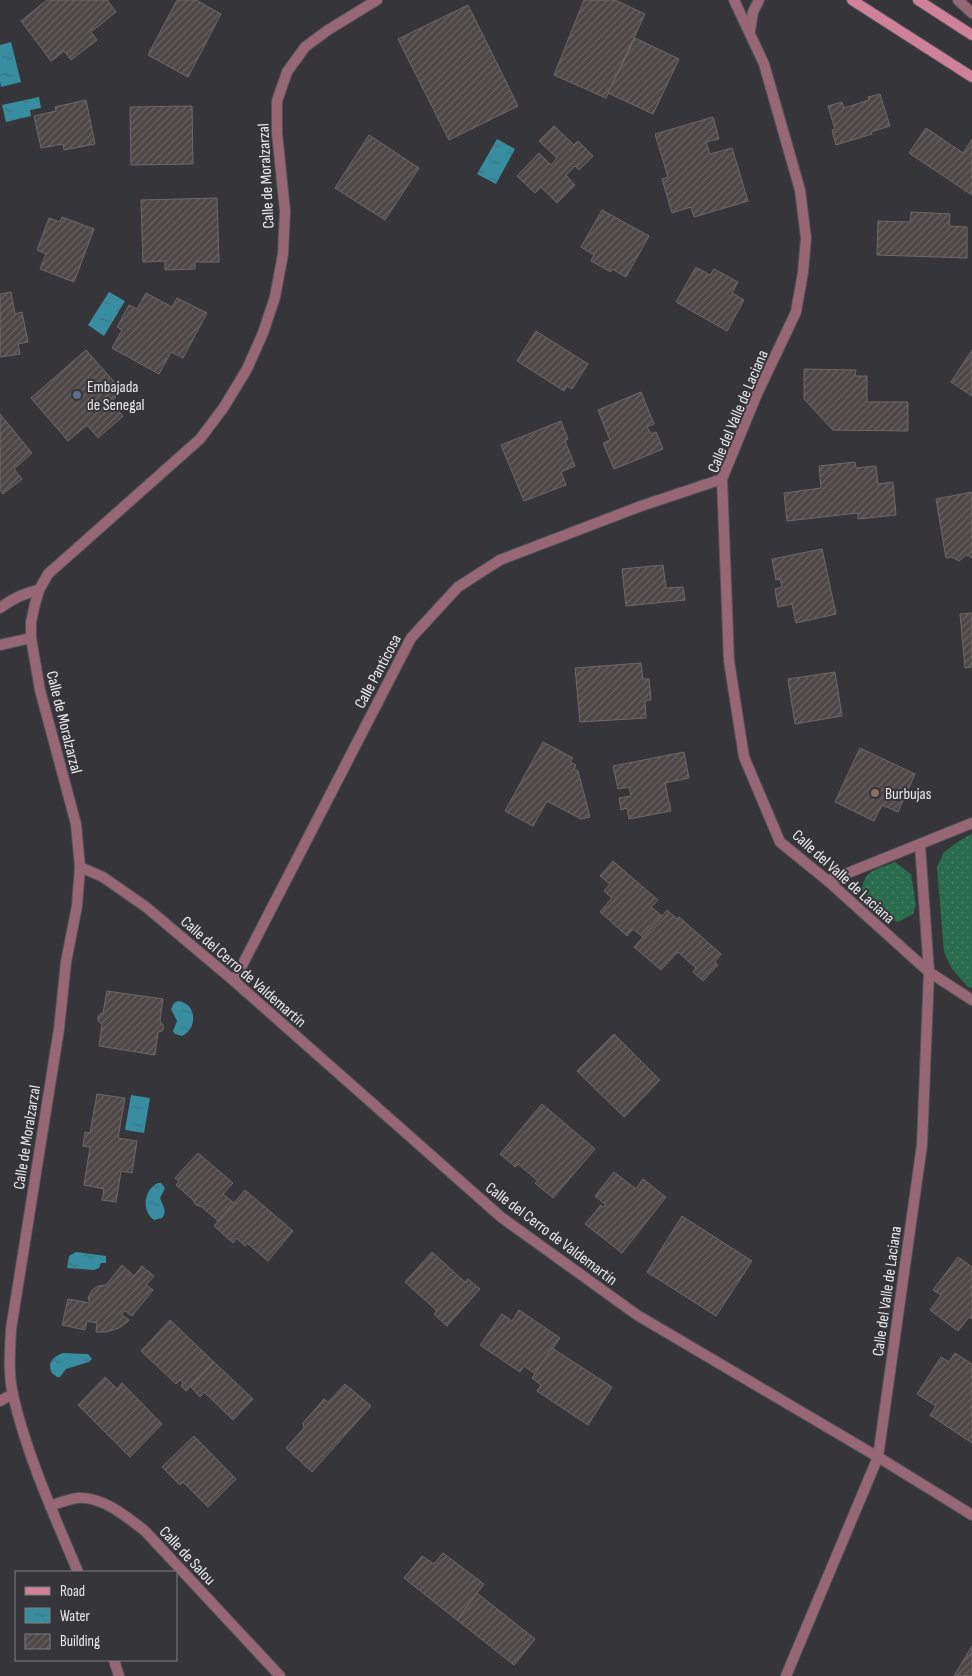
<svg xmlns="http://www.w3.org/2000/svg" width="972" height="1676" viewBox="0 0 972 1676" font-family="'Sofia Sans Condensed',sans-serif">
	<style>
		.grass { fill: url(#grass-dots) }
		.water { fill: url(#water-ripples) }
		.building { fill: url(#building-hatch); stroke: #6f6868 }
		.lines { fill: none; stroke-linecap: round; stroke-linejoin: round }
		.street-casing { stroke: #525257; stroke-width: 12 }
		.secondary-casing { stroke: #525257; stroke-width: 12 }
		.street { stroke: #976775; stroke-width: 10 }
		.secondary { stroke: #ce8198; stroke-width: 10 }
		.service-dot { fill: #5c6f8a; stroke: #35353a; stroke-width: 2 }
		.education-dot { fill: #8d6e63; stroke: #35353a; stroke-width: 2 }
		.labels { text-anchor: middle; stroke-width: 4; stroke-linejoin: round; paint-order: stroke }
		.street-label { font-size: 16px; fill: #ebebee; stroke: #35353a }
		.poi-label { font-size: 16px; fill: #ebebee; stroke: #35353a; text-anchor: start }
	</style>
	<defs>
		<pattern id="grass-dots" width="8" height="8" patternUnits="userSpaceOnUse" patternTransform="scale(1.25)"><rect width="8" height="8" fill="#286b4d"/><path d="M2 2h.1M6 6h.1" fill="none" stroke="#478067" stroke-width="1.8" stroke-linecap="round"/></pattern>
		<pattern id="water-ripples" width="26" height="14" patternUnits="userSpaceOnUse" patternTransform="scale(1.25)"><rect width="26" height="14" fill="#388da0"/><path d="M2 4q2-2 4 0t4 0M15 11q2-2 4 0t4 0" fill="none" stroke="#3d7481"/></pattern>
		<pattern id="building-hatch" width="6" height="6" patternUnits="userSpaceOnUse" patternTransform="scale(1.25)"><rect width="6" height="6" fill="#4e4747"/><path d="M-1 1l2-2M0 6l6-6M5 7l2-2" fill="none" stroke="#686262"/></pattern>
	</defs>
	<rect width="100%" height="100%" fill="#35353a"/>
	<g class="grass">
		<path d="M972 834V988L968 987 952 969 944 952 937 867 944 852 962 839Z"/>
		<path d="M895 862 911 874 916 905 913 914 898 922 890 919 862 893C863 869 876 870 895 862Z"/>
	</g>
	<g class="water">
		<path d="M11 42 21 82 1 87 0 81V45Z"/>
		<path d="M39 97 41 108 30 110 31 116 6 122 2 105Z"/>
		<path d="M497 139 515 149 496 184 477 174Z"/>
		<path d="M109 292 125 301 104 336 88 325Z"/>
		<path d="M178 1001C197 1003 198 1029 182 1036L175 1034 173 1031 177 1021 171 1009 174 1003Z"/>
		<path d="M131 1095 150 1098 144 1133 125 1130Z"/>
		<path d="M158 1183H161L165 1188 160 1198C162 1205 168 1211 162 1218L154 1220C141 1211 144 1189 158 1183Z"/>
		<path d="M76 1252 106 1256V1263H101L99 1268 94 1270 67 1268 69 1256Z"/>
		<path d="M63 1353 86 1354H88L92 1359 89 1362 66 1369 60 1377H57L52 1373C47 1362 53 1357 63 1353Z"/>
	</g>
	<g class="building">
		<path d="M47 0H107L116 12 91 32 97 40 71 60 64 51 51 61 21 21Z"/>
		<path d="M177 0H196L221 14 188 77 148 55Z"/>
		<path d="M584 0H615L645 14 606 98 554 75Z"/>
		<path d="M468 5 518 106 449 140 398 39Z"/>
		<path d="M635 38 679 59 653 114 608 93Z"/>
		<path d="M880 94 890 126 871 132 872 134 836 145 832 130 835 129 828 106 842 102 844 108 869 100 868 97Z"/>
		<path d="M86 100 95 144 64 150 63 144 41 148 34 116 56 111 55 107Z"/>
		<path d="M192 106 193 164 131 165 130 107Z"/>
		<path d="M713 117 719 139 706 142 710 154 732 148 748 201 694 217 691 207 672 213 662 179 668 177 655 134Z"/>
		<path d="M554 126 574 145 578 141 593 156 579 170 575 166 566 175 575 185 557 203 541 187 535 193 517 176 539 153 551 165 557 158 539 141Z"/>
		<path d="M926 128 963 153 972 139V195L909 153Z"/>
		<path d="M369 135 419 168 385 220 335 188Z"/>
		<path d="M217 198 219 262H195V269L165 270V261L143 262 141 200Z"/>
		<path d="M602 210 649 236 626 277 612 269 611 272 591 261 594 255 581 247Z"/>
		<path d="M911 212 950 214 949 226 967 227V258L877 255 878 221 910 222Z"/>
		<path d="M62 217 94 229 74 282 40 269 46 254 37 250 49 218 60 222Z"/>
		<path d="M696 267 710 275 714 269 738 282 732 293 744 300 727 331 676 302Z"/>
		<path d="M11 292 15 314 22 312 28 342 18 344 20 354 0 357V294Z"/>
		<path d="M146 293 172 307 177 298 207 313 183 358 171 352 159 374 112 348 122 330 117 327 129 305 137 309Z"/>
		<path d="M536 331 588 364 572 389 567 386 564 391 517 361Z"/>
		<path d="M86 350 122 391 111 402 123 416 98 438 87 425 68 441 31 398Z"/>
		<path d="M972 350V396L951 382Z"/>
		<path d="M804 369 856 370 855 376H867V402H908V431L833 430 804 399Z"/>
		<path d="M641 392 654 424 647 427 651 434 656 432 663 449 614 469 603 443 610 440 598 410Z"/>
		<path d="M0 414 32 453 14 469 22 479 3 494 0 490Z"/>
		<path d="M561 421 568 439 565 441 575 466 561 472 566 485 524 501 501 445Z"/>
		<path d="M855 462 856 468 876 466 878 484 893 482 896 515 858 519V513L787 521 784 493 821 488 819 466Z"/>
		<path d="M972 492V558L968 555 965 556 959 561 952 557 946 558 936 499Z"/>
		<path d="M822 549 836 614 796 623 792 604 778 607 775 589 782 587 780 579 776 580 772 559Z"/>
		<path d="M663 565 666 588 683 587 685 600 626 606 622 569Z"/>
		<path d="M972 613V667L965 668 960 614Z"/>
		<path d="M641 663 643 679H649L651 700 645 701 646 718 580 722 575 668Z"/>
		<path d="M835 672 842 716 795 724 788 679Z"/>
		<path d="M543 742 573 758 570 762 576 765 574 769 578 771 590 817 581 819 547 801 533 826 505 811Z"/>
		<path d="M860 748 915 774 898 812 882 805 874 821 835 802Z"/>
		<path d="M684 752 689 778 665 783 671 811 629 819 627 808 621 810 619 798 631 796 629 787 618 789 613 766Z"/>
		<path d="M613 861 658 900 651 907 662 916 643 937 633 929 627 936 600 912 612 898 604 891 610 884 600 876Z"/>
		<path d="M667 910 677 919 679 917 721 954 715 962 718 965 703 981 693 972 696 968 678 952 661 970 634 947Z"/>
		<path d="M107 991 163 999 160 1021 164 1027 162 1031 158 1032 155 1055 99 1046 102 1024 98 1021V1017L100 1014 103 1013Z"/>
		<path d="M614 1034 660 1080 624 1117 577 1071Z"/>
		<path d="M97 1094 125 1098 118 1138 137 1141 132 1173 121 1171 116 1202 102 1200 104 1189 84 1185 90 1147 83 1146 85 1132 90 1133Z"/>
		<path d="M542 1104 595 1149 553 1198 535 1183 538 1181 518 1164 515 1167 500 1154Z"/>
		<path d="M198 1153 233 1183 223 1194 234 1203 218 1221 202 1207 196 1205 193 1200 176 1185 179 1181 175 1178Z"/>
		<path d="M614 1172 636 1189 643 1179 666 1197 622 1253 585 1224 601 1205 603 1207 606 1205 595 1196Z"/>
		<path d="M245 1190 293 1231 268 1261 247 1243 245 1246 236 1238 233 1243 214 1226Z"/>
		<path d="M682 1216 752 1261 716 1316 647 1272Z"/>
		<path d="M432 1252 465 1282 468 1279 480 1289 447 1326 434 1314 437 1311 405 1282Z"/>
		<path d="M958 1257 972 1267V1319L969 1317 958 1331 930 1310 941 1295 933 1290Z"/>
		<path d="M122 1265 134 1276 142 1266 154 1276 146 1285 153 1290 132 1316 125 1311 121 1314 129 1320 127 1322 119 1328 106 1332H96L97 1323 87 1321 85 1330 62 1325 68 1299 90 1303 88 1298 92 1290 98 1286 106 1285Z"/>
		<path d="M519 1310 560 1338 535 1374 524 1366 520 1372 480 1345 502 1314 512 1321Z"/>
		<path d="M170 1320 214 1362 186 1391 181 1386 183 1383 180 1380 176 1384 141 1351Z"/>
		<path d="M552 1348 612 1387 588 1425 537 1391 541 1385 532 1378Z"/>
		<path d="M955 1353 972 1364V1443L930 1415 936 1406 917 1394 941 1357 949 1362Z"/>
		<path d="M214 1362 253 1399 233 1420 204 1392 200 1397 191 1387Z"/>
		<path d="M105 1377 117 1389 122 1383 162 1424 130 1457 78 1405Z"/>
		<path d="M345 1384 371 1406 312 1472 286 1448 304 1428 303 1423 324 1399 328 1402Z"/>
		<path d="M194 1436 236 1479 208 1507 183 1482 180 1485 162 1467Z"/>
		<path d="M443 1553 484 1584 457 1620 404 1578 422 1556 434 1564Z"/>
		<path d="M477 1593 535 1639 514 1665 457 1620Z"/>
		<path d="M972 1646V1676H954Z"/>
	</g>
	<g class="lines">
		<defs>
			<g id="street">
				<path d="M734 0 764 64 800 190 806 238 803 272 796 312 757 394 722 479 729 661 744 757 780 842 828 881 929 972 972 1000"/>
				<path d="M958 0 972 13"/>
				<path d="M750 31 753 12 759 0"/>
				<path d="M0 608C12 599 23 593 39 590"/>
				<path d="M0 645 31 638"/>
				<path d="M80 867 103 877 146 907 234 981 501 1217 637 1315 878 1457 972 1515"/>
				<path d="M828 881 972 823"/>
				<path d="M234 981 411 638 458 587 500 560 641 506 722 479"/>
				<path d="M0 1401 13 1394"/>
				<path d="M50 1506C59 1503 68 1499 78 1498 102 1496 127 1517 145 1531L280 1676"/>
				<path d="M78 1572C54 1515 27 1456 13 1395 8 1373 10 1351 11 1329L59 1029 66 962 77 906 80 867 76 824 40 690 31 638V622L35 604 39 590 48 574 200 439 224 407 247 369 263 333 275 297 283 254 285 211 277 133V101L287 72 305 47 328 30 377 0"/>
				<path d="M114 1660 119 1676"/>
				<path d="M786 1676 878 1457 922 1145 929 972 920 845"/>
			</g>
			<g id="secondary">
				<path d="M852 0 972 77"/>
				<path d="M918 0 972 35"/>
			</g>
		</defs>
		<use href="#street" class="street-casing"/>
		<use href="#secondary" class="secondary-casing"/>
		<use href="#street" class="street"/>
		<use href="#secondary" class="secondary"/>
	</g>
	<circle class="service-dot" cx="77" cy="395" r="5"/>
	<circle class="education-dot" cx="875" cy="793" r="5"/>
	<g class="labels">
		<g class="street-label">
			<text transform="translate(265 176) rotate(-93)" y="6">Calle de Moralzarzal</text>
			<text transform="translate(737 411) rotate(-67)" y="6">Calle del Valle de Laciana</text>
			<text transform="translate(377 671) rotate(-62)" y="6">Calle Panticosa</text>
			<text transform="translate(65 722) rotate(76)" y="6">Calle de Moralzarzal</text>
			<text transform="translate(844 876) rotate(42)" y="6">Calle del Valle de Laciana</text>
			<text transform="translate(244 971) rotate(41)" y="6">Calle del Cerro de Valdemartín</text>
			<text transform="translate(26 1137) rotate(-81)" y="6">Calle de Moralzarzal</text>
			<text transform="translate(552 1233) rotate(37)" y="6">Calle del Cerro de Valdemartín</text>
			<text transform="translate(886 1291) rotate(-82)" y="6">Calle del Valle de Laciana</text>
			<text transform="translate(188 1555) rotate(47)" y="6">Calle de Salou</text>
		</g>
		<g class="poi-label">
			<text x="87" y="392">Embajada<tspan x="87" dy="18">de Senegal</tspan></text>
			<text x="885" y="799">Burbujas</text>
		</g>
	</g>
	<rect x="15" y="1571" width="162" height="90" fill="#35353a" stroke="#7e7e82"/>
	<rect x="25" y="1587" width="25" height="8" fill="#ce8198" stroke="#7e7e82"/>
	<text x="60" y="1596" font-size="15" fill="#ebebee">Road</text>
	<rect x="25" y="1608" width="25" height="15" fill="url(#water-ripples)" stroke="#7e7e82"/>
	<text x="60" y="1621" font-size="15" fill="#ebebee">Water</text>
	<rect x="25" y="1634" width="25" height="15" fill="url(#building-hatch)" stroke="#7e7e82"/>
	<text x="60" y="1646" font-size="15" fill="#ebebee">Building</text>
</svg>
